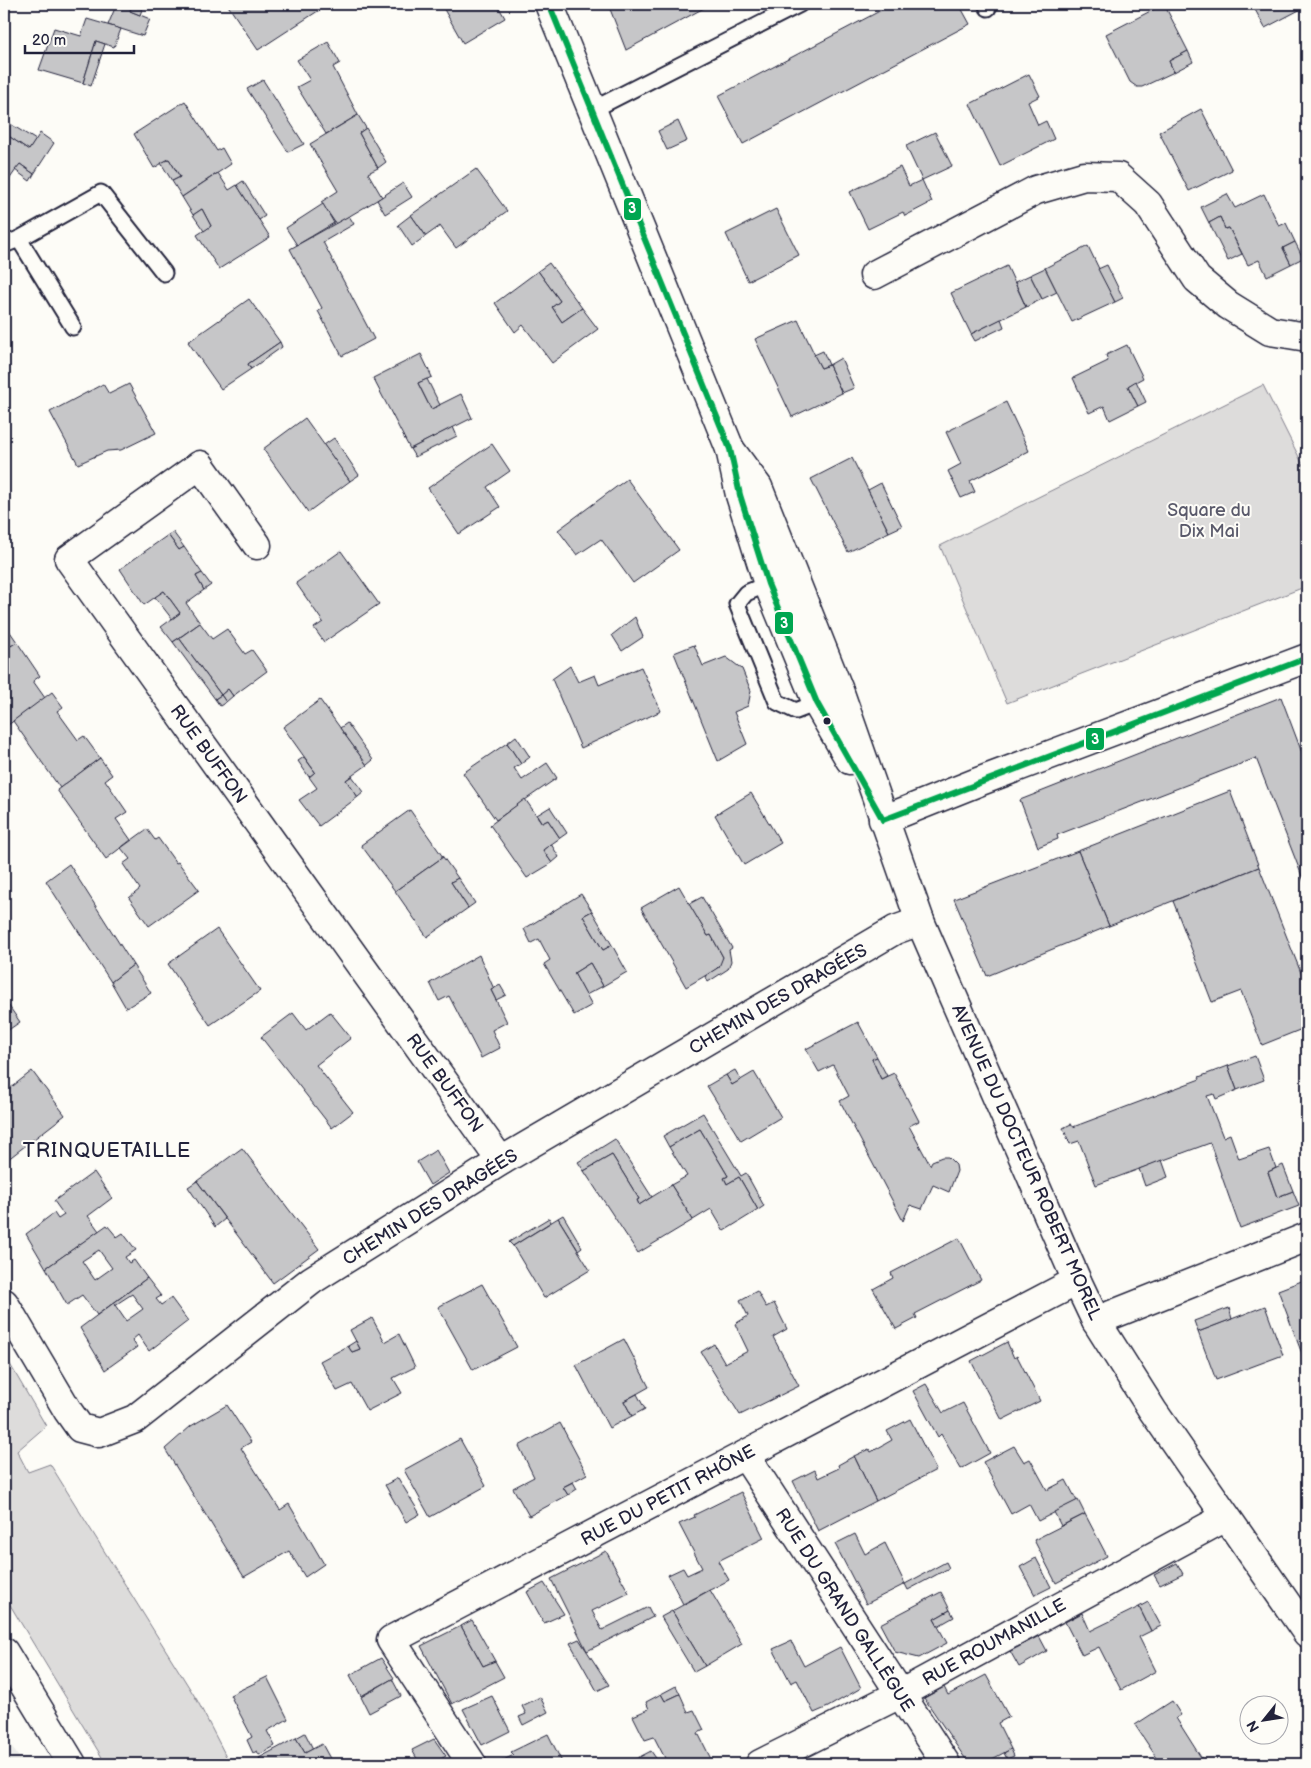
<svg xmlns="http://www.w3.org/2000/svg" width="1311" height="1768" viewBox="0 0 1311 1768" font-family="'Balsamiq Sans',sans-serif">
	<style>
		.built { fill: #ecece9 }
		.green { fill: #dddcdb; stroke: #807f8b }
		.building { fill: #c6c6c8; stroke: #22223b; fill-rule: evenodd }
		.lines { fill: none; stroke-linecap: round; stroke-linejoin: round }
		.service-casing { stroke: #22223b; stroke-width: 19 }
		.minor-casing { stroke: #22223b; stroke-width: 31 }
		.tertiary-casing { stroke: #22223b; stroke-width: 31 }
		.service { stroke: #fdfcf7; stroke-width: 15 }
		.minor { stroke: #fdfcf7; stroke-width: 28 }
		.tertiary { stroke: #fdfcf7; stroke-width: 28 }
		.bus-1-casing { stroke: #fdfcf7; stroke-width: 10 }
		.bus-1 { stroke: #00a650; stroke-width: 6 }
		.bus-dot { fill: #22223b; stroke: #fdfcf7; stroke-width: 2 }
		.labels { text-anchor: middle; stroke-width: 4; stroke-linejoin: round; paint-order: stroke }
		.park-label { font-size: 18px; fill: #5a5a6b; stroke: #fdfcf7 }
		.street-label { font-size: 18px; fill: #22223b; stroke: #fdfcf7 }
		.quarter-label { font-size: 20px; letter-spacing: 1px; fill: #22223b; stroke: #fdfcf7 }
		.line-badge { stroke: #fdfcf7; stroke-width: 2 }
		.badge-label { font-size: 14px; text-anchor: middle; font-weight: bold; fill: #fff }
	</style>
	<rect width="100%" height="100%" fill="#fdfcf7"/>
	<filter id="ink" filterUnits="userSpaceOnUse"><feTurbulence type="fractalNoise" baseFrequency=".02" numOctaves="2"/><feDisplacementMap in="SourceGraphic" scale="10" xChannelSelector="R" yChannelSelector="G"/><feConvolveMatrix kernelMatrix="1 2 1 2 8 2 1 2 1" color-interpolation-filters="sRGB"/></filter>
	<g filter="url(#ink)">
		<path class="built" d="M4 1733 7 1739 23 1764H4Z"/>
		<g class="green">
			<path d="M1263 385 1307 473V586L1007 703 940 546Z"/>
			<path d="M4 1354 46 1426 17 1451 28 1472 50 1464 197 1700 230 1764H106L4 1595Z"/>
		</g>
		<g class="building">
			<path d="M103 4H133L130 11 150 19 143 36 108 25 115 8Z"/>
			<path d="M133 4H144L140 15 130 11Z"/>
			<path d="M227 4H317L321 9 258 50Z"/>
			<path d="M441 4H497L505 18 463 43Z"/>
			<path d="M608 4H702L704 8 626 50Z"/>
			<path d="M893 4H959L970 24 743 144 718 96Z"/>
			<path d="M1164 4 1188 51 1169 61 1174 72 1142 87H1137L1130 82 1106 34Z"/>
			<path d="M1252 4H1307V6L1265 28Z"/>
			<path d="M87 19 121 29 114 47 96 41 83 83 39 70 54 28 81 36Z"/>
			<path d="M96 41 105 44 91 86 83 83Z"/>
			<path d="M328 42 340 63 333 67 358 115 326 134 297 87 310 80 297 60Z"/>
			<path d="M1188 51 1193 62 1174 72 1169 61Z"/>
			<path d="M1029 74 1040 96 1028 102 1038 125 1046 121 1054 139 1000 166 970 104Z"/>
			<path d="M263 80 304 144 288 152 247 89Z"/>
			<path d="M185 101 217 151 222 148 231 164 182 197 172 181 180 177 169 159 154 168 134 134Z"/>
			<path d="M1201 109 1232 170 1189 191 1159 132Z"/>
			<path d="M358 115 366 128 359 133 378 168 368 173 382 197 336 224 321 202 338 191 310 144Z"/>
			<path d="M4 120 36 140 29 150 4 133Z"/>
			<path d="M678 121 687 141 667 150 658 131Z"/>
			<path d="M366 128 386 162 378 168 359 133Z"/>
			<path d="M935 132 952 166 922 180 906 146Z"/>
			<path d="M4 133 29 150 40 133 54 143 34 174 20 164 4 187Z"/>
			<path d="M169 159 180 177 172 181 161 163Z"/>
			<path d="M20 164 34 174 30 181 15 170Z"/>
			<path d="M900 167 909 186 922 180 932 202 905 216 903 212 868 229 850 192Z"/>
			<path d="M476 169 507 211 456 248 440 226 426 236 411 215Z"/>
			<path d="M218 173 229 190 237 185 270 237 219 269 197 235 211 226 202 209 193 215 182 197Z"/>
			<path d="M243 181 265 216 259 220 237 185Z"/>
			<path d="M403 183 412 197 385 214 377 200Z"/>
			<path d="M1227 194 1235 208 1264 194 1279 226 1286 223 1295 242 1283 248 1291 264 1267 276 1259 260 1248 265 1229 228 1225 229 1220 217 1209 223 1201 207Z"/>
			<path d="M323 204 334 223 297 245 286 228Z"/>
			<path d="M202 209 211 226 204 231 193 215Z"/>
			<path d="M776 209 799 255 748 281 726 234Z"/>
			<path d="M411 215 426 236 412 246 398 225Z"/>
			<path d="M349 216 354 224 323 242 374 339 342 356 318 311 322 308 290 249Z"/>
			<path d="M1220 217 1225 229 1229 228 1242 254 1228 261 1209 223Z"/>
			<path d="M1295 242 1303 258 1291 264 1283 248Z"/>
			<path d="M1088 246 1115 302 1072 322 1045 268Z"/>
			<path d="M549 263 582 308 562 322 552 307 560 301 538 271Z"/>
			<path d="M1107 265 1123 298 1115 302 1098 269Z"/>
			<path d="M1007 266 1026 307 971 334 951 293Z"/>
			<path d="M1045 268 1057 292 1042 299 1030 275Z"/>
			<path d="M538 271 560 301 552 307 562 322 582 308 598 329 552 363 523 325 515 332 495 303Z"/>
			<path d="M1030 275 1042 299 1026 307 1015 282Z"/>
			<path d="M249 299 280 342 248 364 251 369 221 389 188 342Z"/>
			<path d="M1001 319 1004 327 975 341 971 334Z"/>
			<path d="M798 320 821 368 829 365 842 393 792 417 755 339Z"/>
			<path d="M280 342 282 347 251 369 248 364Z"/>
			<path d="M1127 345 1143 378 1128 386 1138 406 1110 420 1104 406 1089 413 1073 378 1108 361 1106 355Z"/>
			<path d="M823 351 829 365 821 368 814 355Z"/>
			<path d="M421 354 432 377 418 383 431 409 461 394 472 418 410 449 373 378Z"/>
			<path d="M841 358 854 388 842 393 829 365Z"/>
			<path d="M427 379 440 405 431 409 418 383Z"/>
			<path d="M1136 381 1146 402 1138 406 1128 386Z"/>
			<path d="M103 384 109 394 129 384 156 433 121 450 107 451 78 464 50 412Z"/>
			<path d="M1006 402 1029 451 970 481 975 492 961 498 948 471 961 464 946 432Z"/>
			<path d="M305 418 350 481 308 512 263 449Z"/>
			<path d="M453 427 457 436 415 457 410 449Z"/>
			<path d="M334 438 359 475 350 481 324 445Z"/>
			<path d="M492 444 510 471 487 487 500 507 459 534 428 488Z"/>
			<path d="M852 458 889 532 848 552 811 479Z"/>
			<path d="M627 479 679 550 633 583 601 539 577 555 558 530Z"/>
			<path d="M881 483 902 526 889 532 868 490Z"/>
			<path d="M173 532 184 547 179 550 168 535Z"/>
			<path d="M168 535 179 550 184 547 202 573 196 576 204 590 186 603 200 623 173 642 161 627 180 613 164 591 144 605 120 569Z"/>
			<path d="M341 551 379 604 324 642 314 628 323 622 296 583Z"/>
			<path d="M202 573 211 585 204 590 196 576Z"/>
			<path d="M164 591 180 613 172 619 155 597Z"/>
			<path d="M635 617 643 637 622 651 612 635Z"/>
			<path d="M4 623 17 642 11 646 4 637Z"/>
			<path d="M200 623 212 639 227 629 245 654 252 650 267 671 233 696 228 689 221 695 179 638Z"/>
			<path d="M4 637 11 646 17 642 40 676 33 681 45 698 8 725 4 719Z"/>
			<path d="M179 638 221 695 215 699 173 642Z"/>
			<path d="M694 645 703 666 726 657 742 669 751 691 748 706 734 712 747 744 718 761 674 653Z"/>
			<path d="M570 666 578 682 595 675 599 685 641 667 661 711 581 748 552 679Z"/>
			<path d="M228 689 233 696 226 702 221 695Z"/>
			<path d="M52 692 63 707 57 711 78 740 84 736 100 758 60 788 13 721Z"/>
			<path d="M221 695 226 702 220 706 215 699Z"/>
			<path d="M1281 697 1307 766V889L1256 758 1057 835 1058 839 1038 847 1020 800Z"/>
			<path d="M320 700 367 765 346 780 358 797 319 826 299 800 317 788 309 777 315 772 283 727Z"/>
			<path d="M347 723 373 760 367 765 340 728Z"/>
			<path d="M516 736 530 757 521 764 507 743Z"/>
			<path d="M507 743 521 764 514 768 522 780 547 763 557 778 496 820 463 773Z"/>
			<path d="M304 757 315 772 309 777 298 761Z"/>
			<path d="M100 758 112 775 105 780 127 812 116 819 131 840 106 859 57 790Z"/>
			<path d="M352 776 364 792 358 797 346 780Z"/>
			<path d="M1230 791 1259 867 1109 926 1078 851Z"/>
			<path d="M751 793 781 843 744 865 715 815Z"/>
			<path d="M525 799 542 823 548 820 560 838 543 850 552 863 527 878 490 825Z"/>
			<path d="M550 807 567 833 560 838 548 820 542 823 537 815Z"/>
			<path d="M410 810 443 857 395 891 361 845Z"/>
			<path d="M147 829 155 840 158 838 176 863 178 862 199 890 149 926 129 898 140 889 123 864 130 859 121 848Z"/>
			<path d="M551 844 559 857 552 863 543 850Z"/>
			<path d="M1078 851 1109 926 987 976 954 899Z"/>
			<path d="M443 857 458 878 451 882 468 908 427 937 395 891Z"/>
			<path d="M69 864 133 965 111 982 46 881Z"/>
			<path d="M1259 867 1307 988V1027L1262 1045 1241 991 1212 1002 1173 901Z"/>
			<path d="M458 878 475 903 468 908 451 882Z"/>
			<path d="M679 886 708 936 711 935 723 957 722 963 715 970 686 987 641 908Z"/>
			<path d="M581 894 592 911 583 916 603 950 612 945 627 972 603 986 590 963 574 973 592 1005 574 1015 544 964 550 960 539 939 531 943 524 929Z"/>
			<path d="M702 897 732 948 729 950 731 961 728 969 708 982 705 976 719 967 723 957 711 935 708 936 689 904Z"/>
			<path d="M592 911 612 945 603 950 583 916Z"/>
			<path d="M217 929 260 991 210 1025 168 964Z"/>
			<path d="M479 955 494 989 491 990 507 1022 492 1030 500 1048 481 1058 449 996 439 1001 430 983Z"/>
			<path d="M590 963 603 986 586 995 574 973Z"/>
			<path d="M133 965 151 993 126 1008 111 982Z"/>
			<path d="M500 985 506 995 496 1000 491 990Z"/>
			<path d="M4 999 20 1022 4 1033Z"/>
			<path d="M330 1012 351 1038 316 1065 353 1112 332 1128 261 1037 293 1013 306 1030Z"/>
			<path d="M858 1022 877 1057 872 1059 881 1079 894 1073 919 1121 909 1126 930 1165 932 1161 942 1157H948L956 1165 957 1171 949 1192 933 1185 922 1209 910 1205 903 1221 840 1101 849 1096 833 1065 819 1072 806 1049Z"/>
			<path d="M1255 1056 1264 1080 1237 1090 1228 1066Z"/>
			<path d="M877 1057 887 1076 881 1079 872 1059Z"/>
			<path d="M1228 1066 1237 1090 1216 1099 1214 1094 1207 1096 1223 1137 1230 1134 1239 1159 1269 1149 1276 1168 1268 1172 1277 1197 1293 1191 1299 1206 1240 1228 1210 1143 1096 1185 1079 1141 1070 1144 1063 1128 1071 1124 1073 1127 1200 1079 1199 1077Z"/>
			<path d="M735 1070 741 1080 732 1085 726 1075Z"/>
			<path d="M32 1071 65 1115 7 1160 4 1156V1093Z"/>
			<path d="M754 1072 781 1117 741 1141 707 1086 726 1075 732 1085Z"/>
			<path d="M703 1113 741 1176 746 1173 764 1206 758 1210 739 1177 727 1184 724 1178 728 1176 700 1129 669 1147 663 1136Z"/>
			<path d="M700 1129 728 1176 724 1178 727 1184 739 1177 758 1210 724 1231 711 1209 693 1220 671 1185 687 1176 669 1147Z"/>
			<path d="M615 1139 652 1197 639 1205 637 1200 639 1199 612 1155 584 1171 578 1162Z"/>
			<path d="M242 1148 319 1249 273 1283 197 1181Z"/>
			<path d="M436 1150 449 1173 430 1185 417 1162Z"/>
			<path d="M612 1155 639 1199 637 1200 639 1205 671 1185 693 1220 638 1253 584 1171Z"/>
			<path d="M1162 1160 1168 1177 1145 1186 1139 1169Z"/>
			<path d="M1283 1165 1293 1191 1277 1197 1268 1172Z"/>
			<path d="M94 1172 112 1198 88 1216 99 1231 46 1268 26 1234 54 1213 58 1219 64 1215 54 1201Z"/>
			<path d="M197 1181 225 1219 215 1227 188 1187Z"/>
			<path d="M563 1215 582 1247 578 1250 558 1218Z"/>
			<path d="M549 1218 551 1222 513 1246 509 1242Z"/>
			<path d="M558 1218 590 1270 544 1298 513 1246Z"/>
			<path d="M107 1225 117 1237 123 1233 136 1250 125 1257 129 1263 134 1260 147 1278 97 1315 82 1295 67 1305 46 1268ZM99 1250 112 1268 95 1280 82 1261Z"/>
			<path d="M959 1238 981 1280 915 1314 917 1318 896 1329 873 1289 893 1278 891 1273Z"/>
			<path d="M147 1278 161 1296 156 1299 161 1305 171 1298 188 1321 149 1351 138 1335 132 1340 137 1347 105 1370 80 1328ZM132 1294 143 1309 126 1321 115 1305Z"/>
			<path d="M1307 1279V1367L1278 1290Z"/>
			<path d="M482 1284 517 1347 473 1370 438 1307Z"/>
			<path d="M757 1291 766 1307 774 1303 787 1329 773 1337 799 1386 740 1415 701 1352 714 1344 725 1363 748 1351 735 1324 748 1316 740 1300Z"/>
			<path d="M1265 1306 1283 1355 1216 1380 1198 1332Z"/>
			<path d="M1229 1308 1232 1319 1198 1332 1194 1321Z"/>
			<path d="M372 1318 385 1342 399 1334 415 1367 393 1378 402 1393 367 1411 352 1384 337 1391 320 1361 348 1346 352 1352 360 1349 350 1330Z"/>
			<path d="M624 1339 649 1387 624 1401 632 1416 609 1428 576 1365Z"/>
			<path d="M356 1341 360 1349 352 1352 348 1346Z"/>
			<path d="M1007 1342 1014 1358 1017 1356 1040 1401 1002 1420 971 1361Z"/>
			<path d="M926 1384 943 1413 963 1403 990 1453 961 1469 941 1434 938 1437 913 1391Z"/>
			<path d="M637 1394 645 1409 632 1416 624 1401Z"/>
			<path d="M227 1405 251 1442 241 1448 280 1510 289 1504 324 1564 305 1577 289 1551 244 1577 165 1449 191 1426Z"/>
			<path d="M910 1419 936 1470 876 1501 854 1456 869 1449 871 1452 892 1440 887 1431Z"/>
			<path d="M560 1423 587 1474 563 1487 568 1495 529 1516 513 1488 534 1477 519 1446Z"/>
			<path d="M460 1439 486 1486 430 1517 404 1470Z"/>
			<path d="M1014 1446 1024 1462 1030 1459 1047 1490 1066 1480 1077 1501 1038 1521 1029 1504 1011 1514 983 1462Z"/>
			<path d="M854 1456 876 1501 818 1531 793 1481 815 1470 818 1478 839 1468 838 1465Z"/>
			<path d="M398 1478 420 1514 406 1522 385 1485Z"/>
			<path d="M573 1482 577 1489 568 1495 563 1487Z"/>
			<path d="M741 1492 764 1538 718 1561 729 1580 683 1604 668 1575 683 1568 687 1575 702 1568 679 1524 695 1517 694 1515Z"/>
			<path d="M1078 1500 1085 1514 1061 1526 1054 1512Z"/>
			<path d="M1085 1514 1107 1556 1056 1583 1034 1540Z"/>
			<path d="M855 1534 865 1554 885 1543 905 1584 866 1604 835 1544Z"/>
			<path d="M606 1551 629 1593 592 1611 602 1630 648 1607 653 1617 587 1651 551 1579Z"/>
			<path d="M1036 1558 1051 1587 1035 1595 1020 1567Z"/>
			<path d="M946 1562 949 1568 908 1590 905 1584Z"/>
			<path d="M1177 1563 1183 1574 1160 1585 1154 1575Z"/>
			<path d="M544 1583 564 1614 544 1623 527 1592Z"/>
			<path d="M710 1590 742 1644 705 1666 672 1611Z"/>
			<path d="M941 1592 950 1610 934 1619 947 1643 919 1658 895 1652 880 1624Z"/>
			<path d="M1148 1602 1161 1626 1151 1631 1139 1607Z"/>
			<path d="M1139 1607 1151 1631 1139 1637 1156 1671 1121 1690 1099 1647 1082 1655 1065 1622 1082 1613 1090 1631Z"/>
			<path d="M950 1610 954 1617 938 1626 934 1619Z"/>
			<path d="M672 1611 705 1666 694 1672 661 1617Z"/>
			<path d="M472 1620 495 1661 483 1666 461 1626Z"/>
			<path d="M461 1626 483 1666 495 1661 504 1677 452 1704 421 1646Z"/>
			<path d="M1039 1636 1047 1651 1019 1667 1010 1651Z"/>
			<path d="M579 1639 609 1685 597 1691 570 1643Z"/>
			<path d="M791 1641 804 1666 840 1647 861 1688 828 1707 814 1713 797 1680 791 1683 773 1649Z"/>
			<path d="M381 1658 394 1678 361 1696 350 1675Z"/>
			<path d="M986 1675 1009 1717 998 1723 1011 1749 983 1764H969L924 1698 944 1687 948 1695Z"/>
			<path d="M267 1677 288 1719 267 1731 275 1746 259 1755 257 1751 253 1753 247 1740 252 1737 230 1695Z"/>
			<path d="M392 1679 401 1696 369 1713 361 1697Z"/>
			<path d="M676 1686 680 1694 665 1701 661 1694Z"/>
			<path d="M661 1694 665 1701 680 1694 688 1712 694 1710 704 1730 698 1733 711 1759 701 1764H668L654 1737 645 1740 633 1716 649 1709 646 1702Z"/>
			<path d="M492 1696 510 1731 482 1745 463 1709Z"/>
			<path d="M540 1697 548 1712 523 1725 519 1717 526 1714 522 1706Z"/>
			<path d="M1172 1701 1181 1715 1176 1718 1202 1759 1200 1760 1203 1764H1161L1135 1725Z"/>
			<path d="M305 1733 313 1749 305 1753 296 1738Z"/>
			<path d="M548 1734 563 1764H495L514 1755 511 1752Z"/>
			<path d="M296 1738 305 1753 322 1744 333 1764H262L259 1758Z"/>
			<path d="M434 1739 446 1756 432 1764H420L412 1750Z"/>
			<path d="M1011 1749 1014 1756 1007 1759 1004 1753Z"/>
			<path d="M651 1751 660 1764H634L632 1761Z"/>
		</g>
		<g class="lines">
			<defs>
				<g id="service">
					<path d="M986 4 988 8"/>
					<path d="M592 110 800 4"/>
					<path d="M19 239 73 327"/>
					<path d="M4 245 19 239 101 193 164 273"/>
					<path d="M768 584 746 593 737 604 777 702 796 711 817 703"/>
				</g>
				<g id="minor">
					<path d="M874 275 1036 190 1084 176 1118 177 1148 204 1197 279 1228 305 1270 331 1307 337"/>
					<path d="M257 545 200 465 69 559 501 1161"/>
					<path d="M883 820 978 782 1307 658"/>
					<path d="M4 1303 68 1411 80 1428 99 1433 135 1419 312 1280 501 1161 895 930 920 921"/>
					<path d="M1096 1321 1307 1237"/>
					<path d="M745 1455 946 1764"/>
					<path d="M4 1652 72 1764"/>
					<path d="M472 1764 391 1640 1077 1281"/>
					<path d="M760 1764 900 1694 1226 1517"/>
				</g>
				<g id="tertiary">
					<path d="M549 4 730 449 740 495 768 584 817 703 850 760"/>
					<path d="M730 449 758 487 840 693 920 921 1077 1281 1096 1321 1153 1411 1307 1633"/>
				</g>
			</defs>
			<use href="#service" class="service-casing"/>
			<use href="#minor" class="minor-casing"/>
			<use href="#tertiary" class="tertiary-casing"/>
			<use href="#service" class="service"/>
			<use href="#minor" class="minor"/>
			<use href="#tertiary" class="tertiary"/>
			<defs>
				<g id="bus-1">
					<path d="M549 4 730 449 740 495 768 584 817 703 883 820"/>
					<path d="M883 820 1307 658"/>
				</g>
			</defs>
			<use href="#bus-1" class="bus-1-casing"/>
			<use href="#bus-1" class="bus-1"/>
		</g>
	</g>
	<circle class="bus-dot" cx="827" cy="721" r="4.5"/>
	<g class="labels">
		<g class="park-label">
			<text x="1209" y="516">Square du<tspan x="1209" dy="21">Dix Mai</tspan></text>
		</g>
		<g class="street-label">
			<text transform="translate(209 754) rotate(54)" y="6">RUE BUFFON</text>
			<text transform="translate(778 999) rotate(-30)" y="6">CHEMIN DES DRAGÉES</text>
			<text transform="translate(445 1083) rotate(54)" y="6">RUE BUFFON</text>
			<text transform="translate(1027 1162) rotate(66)" y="6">AVENUE DU DOCTEUR ROBERT MOREL</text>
			<text transform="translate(430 1207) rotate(-32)" y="6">CHEMIN DES DRAGÉES</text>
			<text transform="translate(668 1495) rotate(-28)" y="6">RUE DU PETIT RHÔNE</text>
			<text transform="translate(845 1610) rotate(57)" y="6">RUE DU GRAND GALLÈGUE</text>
			<text transform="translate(994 1642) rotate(-29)" y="6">RUE ROUMANILLE</text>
		</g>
		<g class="quarter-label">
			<text x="107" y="1157">TRINQUETAILLE</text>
		</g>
	</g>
	<g class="line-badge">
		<rect x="623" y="197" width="19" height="24" rx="5" fill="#00a650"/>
		<rect x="774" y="611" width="20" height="24" rx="5" fill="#00a650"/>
		<rect x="1085" y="727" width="20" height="24" rx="5" fill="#00a650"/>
	</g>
	<g class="badge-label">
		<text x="632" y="213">3</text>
		<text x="784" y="628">3</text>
		<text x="1095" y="744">3</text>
	</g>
	<rect width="1311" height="1768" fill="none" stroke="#fdfcf7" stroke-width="20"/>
	<rect x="10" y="10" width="1291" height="1748" fill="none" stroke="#22223b" stroke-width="2" filter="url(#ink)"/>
	<g transform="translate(1264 1720) rotate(240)"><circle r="24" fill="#fdfcf7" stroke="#a5a5ac"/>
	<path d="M0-4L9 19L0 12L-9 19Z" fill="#22223b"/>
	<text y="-8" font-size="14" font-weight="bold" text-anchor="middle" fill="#22223b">N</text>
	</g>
	<path d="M25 45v8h109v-8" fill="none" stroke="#22223b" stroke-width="2.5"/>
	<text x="32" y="45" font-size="15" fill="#22223b" stroke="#fdfcf7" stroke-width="4" paint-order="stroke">20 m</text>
</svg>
